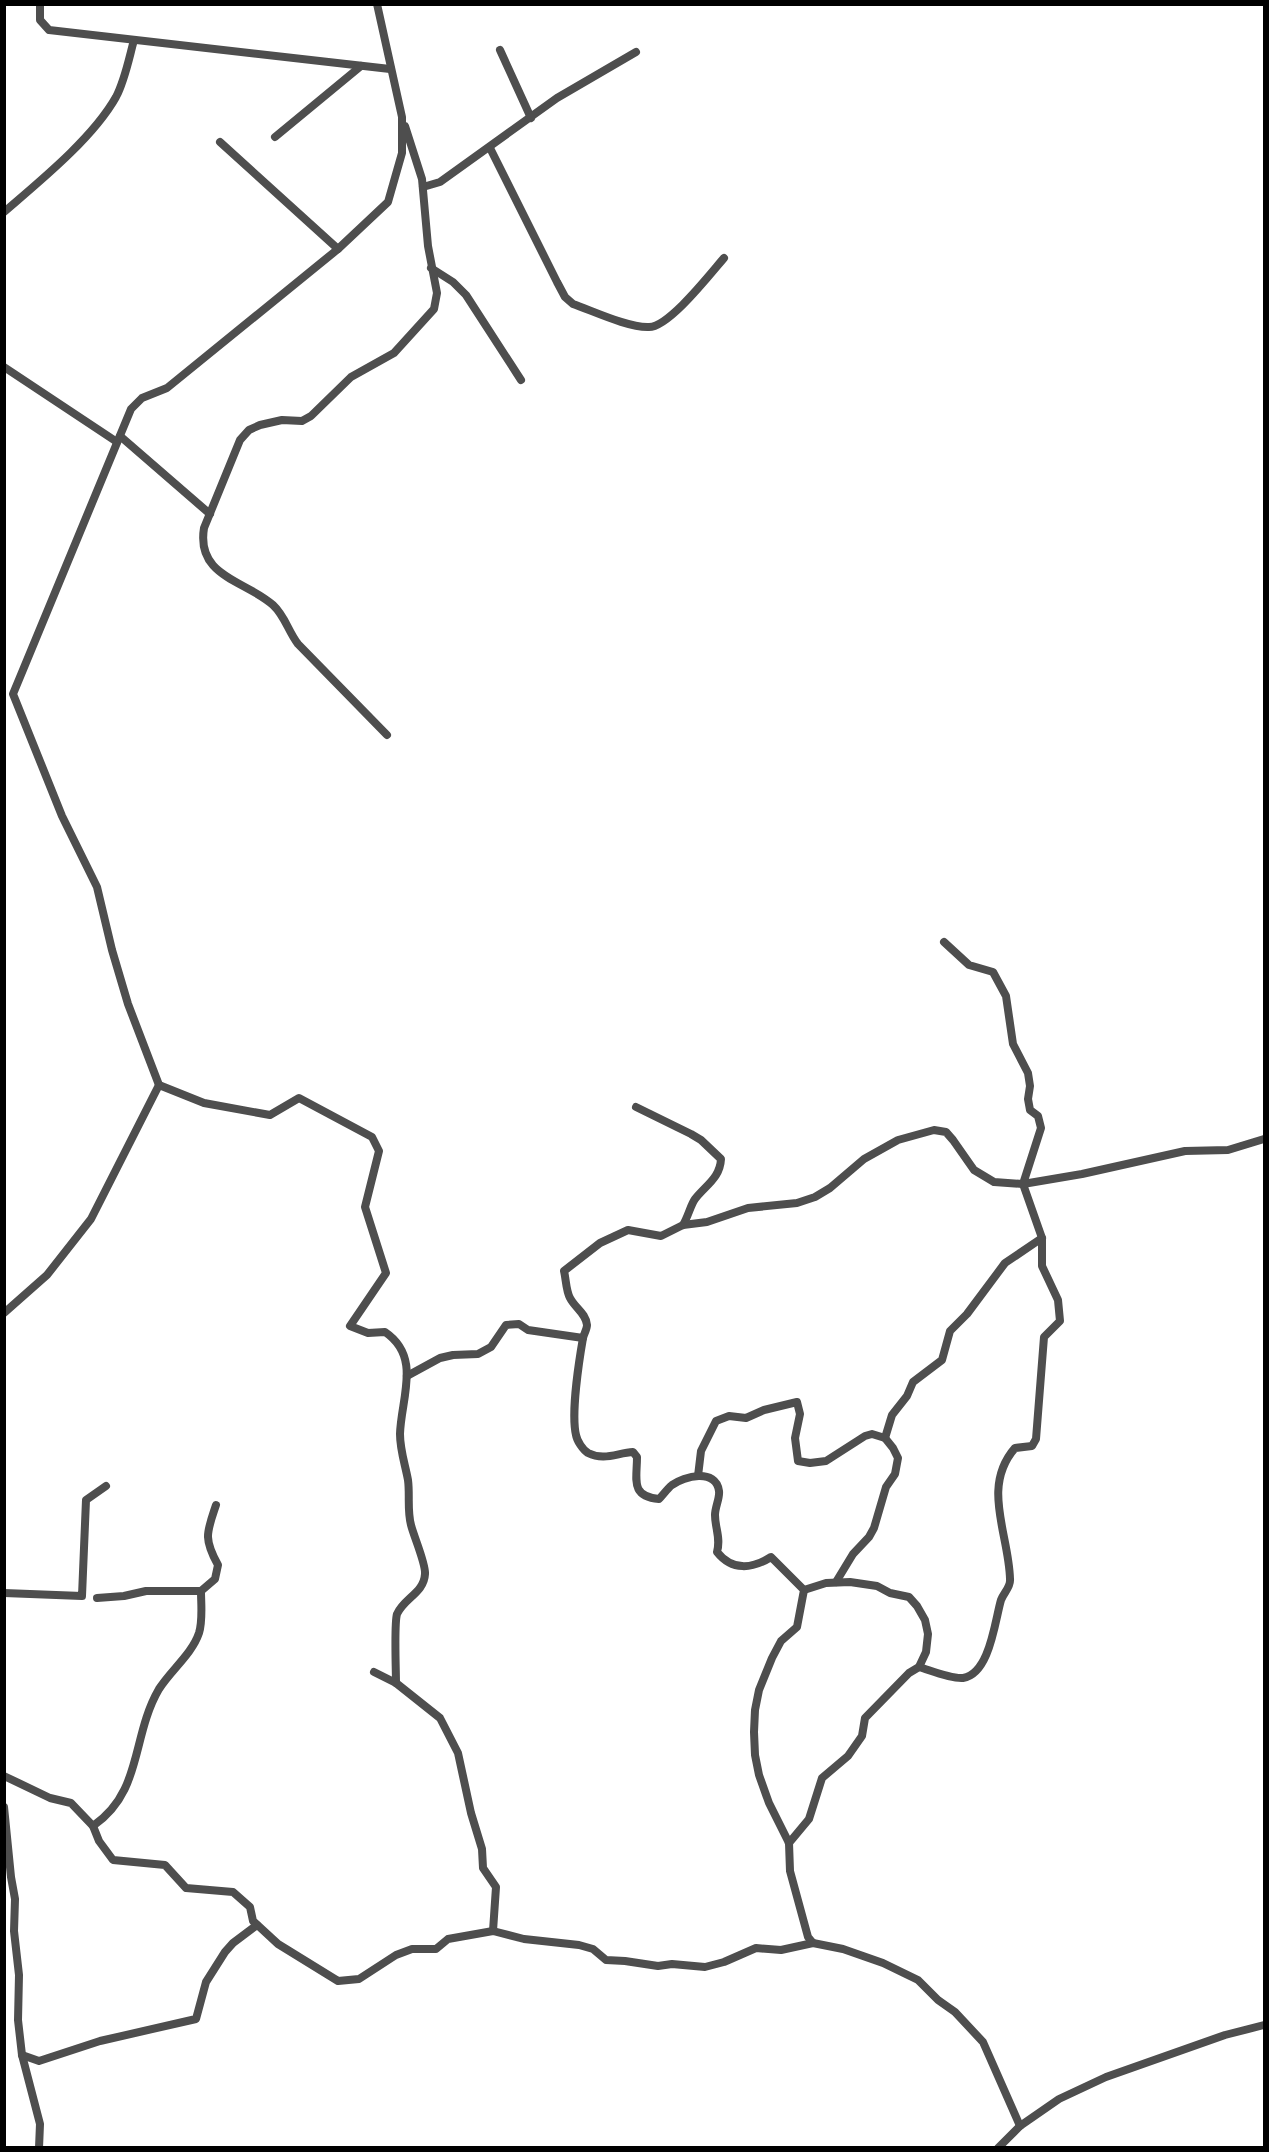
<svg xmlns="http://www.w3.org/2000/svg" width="1269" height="2152" viewBox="0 0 1269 2152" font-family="'Titillium Web',sans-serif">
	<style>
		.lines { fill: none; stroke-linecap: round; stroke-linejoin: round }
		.minor { stroke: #4e4e4e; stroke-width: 8 }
	</style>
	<rect width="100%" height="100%" fill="#fff"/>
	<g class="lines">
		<g class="minor">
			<path d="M40 4V20L49 30 390 69"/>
			<path d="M500 50 531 118"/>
			<path d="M275 137 361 66"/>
			<path d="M220 142 338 249"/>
			<path d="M490 148 557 282 565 297 573 304C593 311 629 328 649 327 669 327 710 274 724 258"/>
			<path d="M423 187 440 182 557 98 636 52"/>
			<path d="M4 212C40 181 93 138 116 97 125 80 129 58 134 40"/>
			<path d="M431 268 453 282 466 295 521 380"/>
			<path d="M4 367 117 442"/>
			<path d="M120 436 210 514"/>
			<path d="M387 735 298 644C288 631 285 616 273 605 245 580 196 577 204 528L240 440 249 430 260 425 282 420 302 421 311 416 351 377 394 353 434 309 437 293 428 246 422 179 405 126"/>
			<path d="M159 1085 128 1004 112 950 97 887 62 816 13 694 131 409 142 398 167 388 338 249 388 202 402 153V117L377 4"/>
			<path d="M636 1107 691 1134 701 1140 721 1159C720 1178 706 1185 695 1199 691 1204 688 1217 683 1225"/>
			<path d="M4 1313 47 1275 91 1219 159 1085 204 1103 270 1115 299 1098 372 1137 379 1151 365 1207 386 1273 350 1326 368 1333 385 1332C422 1357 401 1398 400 1434 400 1450 405 1464 408 1480 410 1495 407 1510 411 1525 414 1537 426 1564 425 1574 424 1593 404 1598 397 1614 394 1624 396 1670 396 1683"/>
			<path d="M407 1376 440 1358 453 1355 478 1354 491 1347 506 1325 519 1324 528 1330 583 1338"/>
			<path d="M885 1438 892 1415 907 1396 913 1382 942 1360 950 1331 967 1314 1005 1263 1042 1238"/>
			<path d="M698 1476 701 1451 716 1421 729 1416 746 1418 764 1410 797 1402 800 1414 795 1438 798 1461 810 1463 826 1461 865 1436 872 1434 885 1438 893 1448 898 1458 895 1474 886 1487 874 1528 869 1537 853 1554 836 1582"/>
			<path d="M4 1593 82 1596 86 1500 106 1486"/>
			<path d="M97 1598 124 1596 146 1591H201"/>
			<path d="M919 1667C932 1671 950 1679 963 1678 990 1674 995 1620 1001 1600 1004 1592 1011 1587 1010 1579 1009 1534 981 1487 1015 1448L1032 1446 1036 1439 1044 1337 1060 1321 1058 1300 1042 1266V1238L1023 1184 1041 1128 1038 1116 1030 1110 1028 1099 1030 1086 1028 1073 1013 1044 1006 996 993 972 969 965 944 942"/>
			<path d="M374 1672 396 1683 440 1718 458 1753 471 1813 482 1849 483 1868 496 1887 493 1931"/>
			<path d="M4 1776 50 1798 71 1803 93 1826 99 1841 113 1860 165 1865 186 1888 233 1892 250 1907 253 1921 278 1944 338 1981 359 1979 396 1955 412 1949H436L448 1939 493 1931 524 1939 579 1945 593 1949 606 1960 625 1961 658 1966 672 1964 705 1967 724 1962 756 1948 781 1950 813 1943"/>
			<path d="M4 1807 11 1877 15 1899 14 1931 19 1975 18 2020 22 2055 40 2124 39 2148"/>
			<path d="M93 1826C143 1792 131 1737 159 1689 171 1670 192 1654 199 1633 203 1620 201 1605 201 1591L215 1579 218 1565C203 1538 207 1532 216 1505"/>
			<path d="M789 1843 809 1819 822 1778 848 1756 862 1736 865 1718 909 1673 919 1667 926 1652 928 1634 925 1620 917 1606 909 1597 890 1593 877 1586 850 1582 826 1583 804 1590"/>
			<path d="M22 2055 39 2061 100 2041 196 2019 206 1982 225 1952 233 1943 257 1925"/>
			<path d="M1020 2126 983 2042 955 2012 938 2000 918 1980 883 1963 843 1949 813 1943 808 1937 790 1871 789 1843 769 1803 759 1775 755 1755 754 1732 755 1710 759 1690 772 1658 781 1641 797 1627 804 1590 771 1557C752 1569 732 1571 717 1552 721 1538 715 1528 715 1515 715 1507 720 1498 719 1491 716 1468 684 1476 672 1485 667 1489 663 1495 659 1499 630 1496 637 1480 637 1457L633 1452C617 1453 604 1461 588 1453 583 1450 577 1441 576 1435 571 1414 579 1361 583 1338 584 1334 587 1329 587 1325 586 1313 575 1308 570 1298 566 1291 566 1279 564 1271L600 1243 628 1230 661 1236 683 1225 707 1222 748 1208 797 1203 815 1197 830 1188 864 1159 898 1140 934 1130 946 1132 953 1140 974 1170 994 1182 1023 1184 1082 1174 1185 1151 1228 1150 1264 1139"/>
			<path d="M998 2148 1020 2126 1059 2099 1106 2077 1225 2035 1264 2025"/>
		</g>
	</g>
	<rect width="1269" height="2152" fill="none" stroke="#000000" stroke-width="12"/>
</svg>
